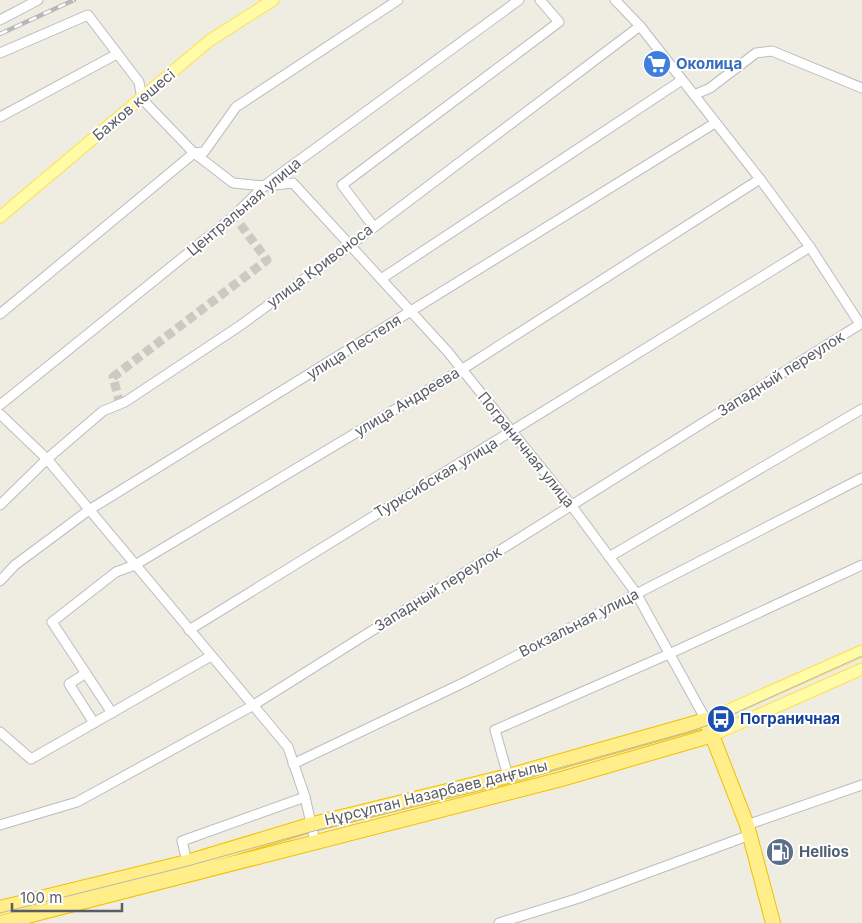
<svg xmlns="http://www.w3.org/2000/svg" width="862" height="923" viewBox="0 0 862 923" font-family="Inter,sans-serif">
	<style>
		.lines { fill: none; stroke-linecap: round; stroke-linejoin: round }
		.minor-tunnel { stroke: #cac9c2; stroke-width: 9; stroke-dasharray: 9 4.5; stroke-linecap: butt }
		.minor-casing { stroke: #babcc2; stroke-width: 11 }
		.major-casing { stroke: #fddf4d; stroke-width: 13 }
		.highway-casing { stroke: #f1c000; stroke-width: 16 }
		.minor { stroke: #fff; stroke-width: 9 }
		.major { stroke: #fffba7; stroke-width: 11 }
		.highway { stroke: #ffee89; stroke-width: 14 }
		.tram { stroke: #b6b7b7; stroke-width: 1 }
		.rail-casing { stroke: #b6b7b7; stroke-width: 4.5 }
		.rail { stroke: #fff; stroke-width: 2.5; stroke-dasharray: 8; stroke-linecap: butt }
		.labels { text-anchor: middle; stroke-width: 4; stroke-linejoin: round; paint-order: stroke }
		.shop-label { font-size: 15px; font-weight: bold; fill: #366cbe; stroke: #fff; text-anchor: start }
		.street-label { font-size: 15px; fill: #5a5e64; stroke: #fff }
		.transit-label { font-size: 15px; font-weight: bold; fill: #164399; stroke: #fff; text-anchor: start }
		.service-label { font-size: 15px; font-weight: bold; fill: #4e5e75; stroke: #fff; text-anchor: start }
	</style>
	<rect width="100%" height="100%" fill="#efede2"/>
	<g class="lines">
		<path class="minor-tunnel" d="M120 404 113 377 267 260 234 216"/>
		<defs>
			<g id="minor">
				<path d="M615 0 640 26 760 179 810 247 860 324"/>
				<path d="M0 20 38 0"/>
				<path d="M0 53 88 15 139 82 142 99 194 153 233 183 264 186 293 183 448 352 571 505 636 593 706 720"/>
				<path d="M694 95 710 88 756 53 772 51 862 88"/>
				<path d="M0 117 117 54"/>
				<path d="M373 226 342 185 559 22 540 0"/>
				<path d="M381 279 682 80"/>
				<path d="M0 314 194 153 204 152 236 107 398 0"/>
				<path d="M0 405 234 216 264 186 519 0"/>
				<path d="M0 414 47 459 288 747 305 797 315 841"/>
				<path d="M0 505 47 459 103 411 125 402 241 325 349 246 640 26"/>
				<path d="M609 557 862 409"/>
				<path d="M0 581 15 565 89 510 715 123"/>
				<path d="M189 630 810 247"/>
				<path d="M86 673 69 684 94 723"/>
				<path d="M112 713 52 622 116 572 135 565 461 370 760 179"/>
				<path d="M0 732 31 759 211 656"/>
				<path d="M293 764 465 682 862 478"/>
				<path d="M508 776 495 730 669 654 862 565"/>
				<path d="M0 825 77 802 252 706 862 323"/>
				<path d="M747 825 862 785"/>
				<path d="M187 862 182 841 305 797"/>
				<path d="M499 923 579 898 750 835"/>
			</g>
			<g id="major">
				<path d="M0 217 209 41 273 0"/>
				<path d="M706 720 862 651"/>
				<path d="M713 735 862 669"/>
			</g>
			<g id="highway">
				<path d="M0 908 187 862 313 824 508 776 706 720 747 825 773 923"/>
				<path d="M0 923 558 780 713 735"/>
			</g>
		</defs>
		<use href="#minor" class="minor-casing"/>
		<use href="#major" class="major-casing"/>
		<use href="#highway" class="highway-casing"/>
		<use href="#minor" class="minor"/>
		<use href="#major" class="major"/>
		<use href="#highway" class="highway"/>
		<path class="tram" d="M0 913 184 867 314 831 534 775 688 732 709 725 862 656"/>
		<defs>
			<path id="rail" d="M0 34 74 0"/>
		</defs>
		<use href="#rail" class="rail-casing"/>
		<use href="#rail" class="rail"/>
	</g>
	<defs>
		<symbol id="supermarket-disc" viewBox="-11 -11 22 22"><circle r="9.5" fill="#3f7fe0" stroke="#fff"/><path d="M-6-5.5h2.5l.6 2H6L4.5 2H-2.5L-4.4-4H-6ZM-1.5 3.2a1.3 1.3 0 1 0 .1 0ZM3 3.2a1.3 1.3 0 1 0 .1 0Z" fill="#fff"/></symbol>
		<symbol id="bus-disc" viewBox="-11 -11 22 22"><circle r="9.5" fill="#1a4fb4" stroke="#fff"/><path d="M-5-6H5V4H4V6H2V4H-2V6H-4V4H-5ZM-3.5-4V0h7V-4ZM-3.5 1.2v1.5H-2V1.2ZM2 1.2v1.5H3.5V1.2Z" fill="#fff"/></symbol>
		<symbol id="fuel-disc" viewBox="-11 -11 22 22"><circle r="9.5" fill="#5c6f8a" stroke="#fff"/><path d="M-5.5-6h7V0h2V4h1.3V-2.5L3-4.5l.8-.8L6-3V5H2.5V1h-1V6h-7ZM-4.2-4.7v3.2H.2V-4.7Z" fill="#fff"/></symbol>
	</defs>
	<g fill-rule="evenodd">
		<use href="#supermarket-disc" x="641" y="48" width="32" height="32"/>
		<use href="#bus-disc" x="705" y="703" width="32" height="32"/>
		<use href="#fuel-disc" x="764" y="836" width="32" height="32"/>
	</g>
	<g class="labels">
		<g class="shop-label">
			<text x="676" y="69">Околица</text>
		</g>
		<g class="street-label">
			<text transform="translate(134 105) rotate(-40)" y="5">Бажов көшесі</text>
			<text transform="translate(244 207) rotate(-40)" y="5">Центральная улица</text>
			<text transform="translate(320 266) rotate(-37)" y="5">улица Кривоноса</text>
			<text transform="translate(354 347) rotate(-32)" y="5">улица Пестеля</text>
			<text transform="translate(781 374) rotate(-32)" y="5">Западный переулок</text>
			<text transform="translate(407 402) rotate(-31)" y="5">улица Андреева</text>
			<text transform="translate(526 450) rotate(51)" y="5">Пограничная улица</text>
			<text transform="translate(436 478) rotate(-31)" y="5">Турксибская улица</text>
			<text transform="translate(438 589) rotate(-32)" y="5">Западный переулок</text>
			<text transform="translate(579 623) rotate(-27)" y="5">Вокзальная улица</text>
			<text transform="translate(436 793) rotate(-14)" y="5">Нұрсұлтан Назарбаев даңғылы</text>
		</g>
		<g class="transit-label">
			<text x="740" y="724">Пограничная</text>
		</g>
		<g class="service-label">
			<text x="799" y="857">Hellios</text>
		</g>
	</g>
	<path d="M12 903v8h110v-8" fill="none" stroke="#5a5e64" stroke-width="2.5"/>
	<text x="20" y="903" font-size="15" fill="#5a5e64" stroke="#ffffff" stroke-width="4" paint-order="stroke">100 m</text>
</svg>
